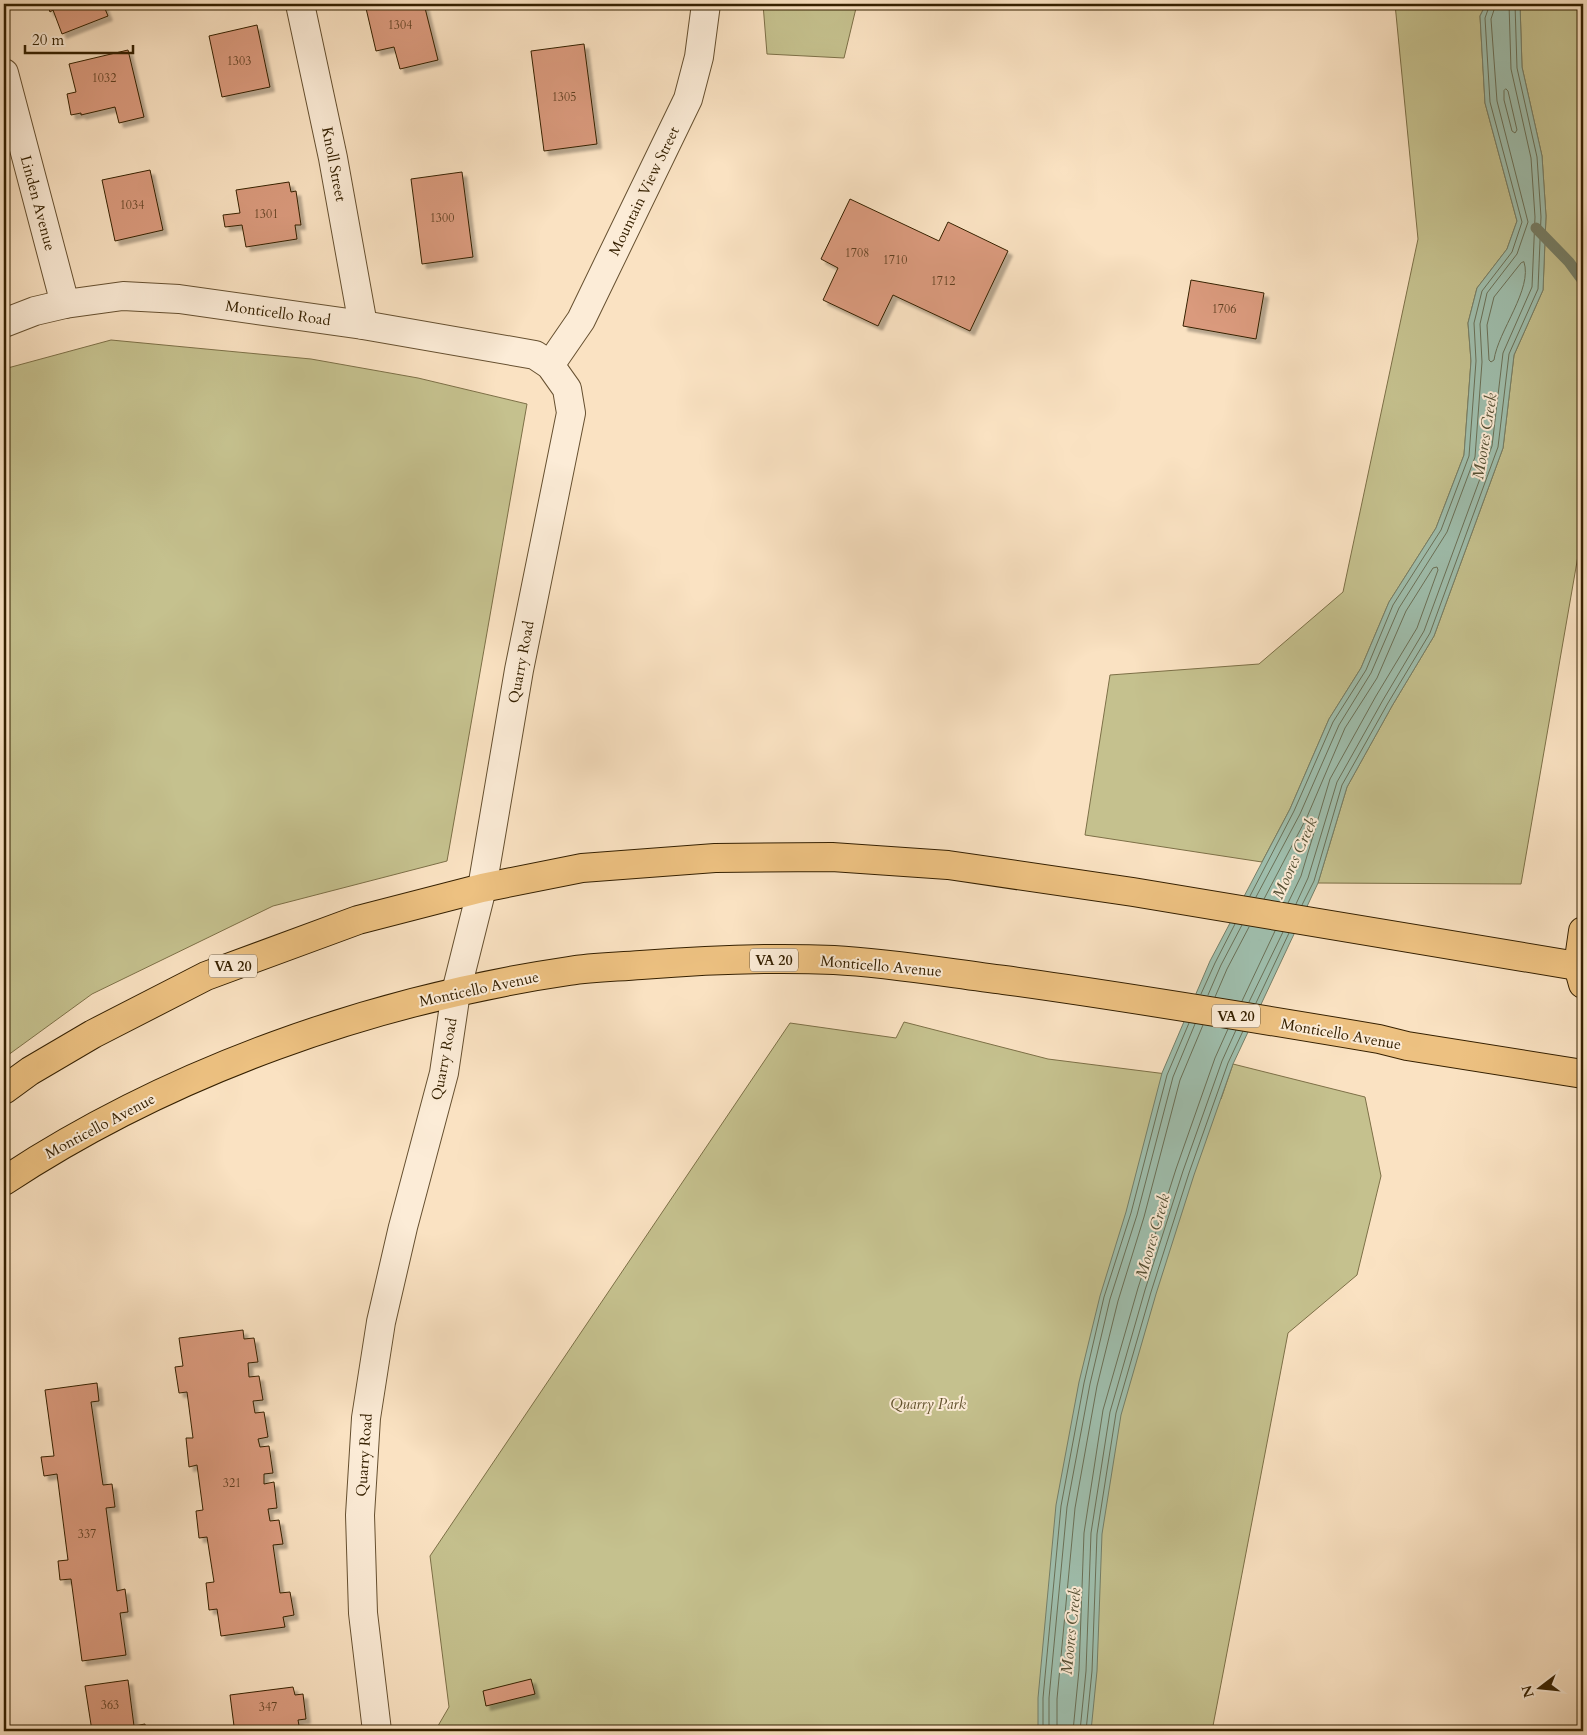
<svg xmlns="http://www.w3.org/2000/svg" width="1587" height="1735" viewBox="0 0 1587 1735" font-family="Cardo,serif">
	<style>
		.green { fill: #c5c18e; stroke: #7d7047 }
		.water { fill: #9fbfae; stroke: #757f68 }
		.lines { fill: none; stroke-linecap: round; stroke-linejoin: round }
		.shore { stroke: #6a7057; stroke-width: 1 }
		.stream { stroke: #757f68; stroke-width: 11 }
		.building { fill: #da9a7d; stroke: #352000; filter: url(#shadow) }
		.minor-casing { stroke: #665030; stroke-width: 30 }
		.major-casing { stroke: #352000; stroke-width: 30 }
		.highway-casing { stroke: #352000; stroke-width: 30 }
		.minor { stroke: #fcecd7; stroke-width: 28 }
		.major { stroke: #edc181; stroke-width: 28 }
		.highway { stroke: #edc181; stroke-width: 28 }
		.labels { text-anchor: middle; stroke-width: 4; stroke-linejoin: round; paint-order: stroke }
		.number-label { font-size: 12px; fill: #5e3e1f }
		.shield { fill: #fcecd7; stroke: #715d40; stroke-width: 1 }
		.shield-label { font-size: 14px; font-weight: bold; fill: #352000 }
		.street-label { font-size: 15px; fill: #352000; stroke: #fcecd7 }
		.park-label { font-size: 15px; font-style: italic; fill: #60502b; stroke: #fcecd7 }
		.water-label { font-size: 16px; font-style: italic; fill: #555034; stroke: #fcecd7 }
	</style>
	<defs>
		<filter id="shadow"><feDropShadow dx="4.5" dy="4.5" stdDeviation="1" flood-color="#0004"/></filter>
	</defs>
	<rect width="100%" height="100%" fill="#fae2c2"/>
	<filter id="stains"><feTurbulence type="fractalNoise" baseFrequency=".004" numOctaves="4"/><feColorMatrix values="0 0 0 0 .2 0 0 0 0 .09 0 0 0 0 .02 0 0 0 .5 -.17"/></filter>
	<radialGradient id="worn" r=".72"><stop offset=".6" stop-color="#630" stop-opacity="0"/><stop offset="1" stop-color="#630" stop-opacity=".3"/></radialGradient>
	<g class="green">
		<path d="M763 4H857L844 58 767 54Z"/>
		<path d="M1395 4H1486L1480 16 1485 103 1517 221 1507 249 1477 288 1468 323 1471 361 1464 455 1436 528 1389 602 1361 668 1329 719 1290 809 1262 862 1085 835 1110 675 1259 664 1343 592 1418 239Z"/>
		<path d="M1520 4H1583V527L1521 884 1318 883 1347 787 1392 706 1434 636 1503 448 1514 355 1543 290 1546 216 1542 156 1522 67Z"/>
		<path d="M111 340 311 359 418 378 527 404 447 861 273 906 92 994 4 1058V369Z"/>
		<path d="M904 1022 1048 1059 1206 1079 1221 1099 1233 1064 1365 1097 1381 1176 1357 1275 1288 1333 1212 1731H435L449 1707 430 1556 790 1023 896 1038Z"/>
	</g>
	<path class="water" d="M1486 4H1520L1522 67 1542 156 1546 216 1543 290 1514 355 1503 448 1434 636 1392 706 1347 787 1318 883 1233 1064 1194 1175 1156 1294 1121 1415 1102 1534 1097 1671 1091 1731H1038V1698L1056 1505 1079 1382 1100 1296 1126 1212 1162 1073 1210 961 1290 809 1329 719 1361 668 1389 602 1436 528 1464 455 1471 361 1468 323 1477 288 1507 249 1517 221 1485 103 1480 16Z"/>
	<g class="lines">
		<g class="shore">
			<path d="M1506 89 1508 91 1517 130 1515 133 1512 131 1504 100V91Z"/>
			<path d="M1524 262C1533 289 1498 331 1494 360L1491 362 1489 360 1487 325 1494 297 1521 263Z"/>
			<path d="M1250 896 1294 811 1333 722 1366 670 1393 605 1441 530 1469 456 1476 361 1474 323 1482 291 1512 252 1522 222 1490 102 1485 18 1490 4"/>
			<path d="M1256 897 1300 814 1339 725 1371 673 1399 608 1447 532 1475 457 1482 362 1480 324 1487 293 1517 254 1528 222 1497 101 1491 19 1496 4"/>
			<path d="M1264 899 1307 817 1345 728 1377 678 1406 611 1433 568 1437 567 1438 570 1417 628 1376 696 1330 779 1301 876 1288 903"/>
			<path d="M1296 904 1308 878 1337 782 1383 700 1424 631 1492 446 1503 353 1532 287 1535 217 1531 158 1511 69 1509 4"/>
			<path d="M1302 905 1314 881 1342 785 1388 703 1430 633 1498 447 1509 354 1538 289 1541 217 1537 157 1517 68 1515 4"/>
			<path d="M1201 994 1215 963 1235 924"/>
			<path d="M1208 995 1221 965 1242 925"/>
			<path d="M1215 997 1227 969 1249 927"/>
			<path d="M1242 1001 1275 931"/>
			<path d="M1249 1002 1283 932"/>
			<path d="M1256 1003 1289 933"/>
			<path d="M1043 1731V1698L1061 1506 1084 1383 1104 1297 1131 1213 1167 1075 1189 1023"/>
			<path d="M1049 1731V1698L1067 1507 1090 1384 1110 1299 1137 1215 1173 1077 1195 1024"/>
			<path d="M1057 1731V1699L1075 1508 1097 1386 1118 1301 1144 1217 1180 1080 1203 1025"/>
			<path d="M1073 1731 1079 1670 1084 1533 1103 1410 1138 1288 1176 1169 1215 1058 1228 1029"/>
			<path d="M1080 1731 1086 1671 1091 1533 1110 1412 1145 1290 1183 1171 1222 1061 1236 1030"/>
			<path d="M1086 1731 1092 1671 1097 1534 1116 1413 1151 1292 1189 1173 1228 1063 1243 1031"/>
		</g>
		<path class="stream" d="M1536 228 1569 262 1583 281"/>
	</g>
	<g class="building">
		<path d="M47 4H103L108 16 62 34 53 10 50 12Z"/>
		<path d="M365 4H424L438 60 400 69 394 47 376 51Z"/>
		<path d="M257 25 270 87 222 97 209 36Z"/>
		<path d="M584 44 597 144 544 151 531 51Z"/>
		<path d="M128 50 144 117 119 123 115 107 81 115V113L71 115 67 94 76 92 69 64Z"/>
		<path d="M150 170 163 230 115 241 102 180Z"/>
		<path d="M462 172 473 257 422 264 411 179Z"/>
		<path d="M289 182 291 192 296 191 301 225H295L297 239 246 247 242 225 225 227 223 215 240 213 236 190Z"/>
		<path d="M850 199 939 241 948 222 1008 251 970 331 893 295 878 326 823 300 838 268 821 259Z"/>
		<path d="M1191 280 1264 293 1256 339 1183 326Z"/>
		<path d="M243 1330 244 1339 254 1338 258 1362 248 1363 249 1377 259 1376 263 1400 253 1401 255 1413 264 1412 268 1437 258 1439 260 1447 269 1446 273 1473 264 1474V1484L274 1482 277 1508 268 1509 270 1521 279 1520 283 1544 273 1545 280 1593 290 1592 294 1615 283 1617 285 1627 221 1636 217 1609 209 1610 206 1583 214 1582 207 1537 199 1538 196 1511 203 1510 197 1465 189 1467 186 1438H193L187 1392 179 1393 175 1367 183 1366 179 1338Z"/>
		<path d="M97 1383 99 1401 91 1402 103 1485 112 1484 115 1507 106 1508 117 1591 125 1589 128 1612 120 1613 126 1655 82 1661 71 1579 60 1580 58 1561 68 1560 57 1474 44 1476 41 1457 54 1456 45 1390Z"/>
		<path d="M531 1679 535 1694 486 1706 483 1691Z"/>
		<path d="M128 1680 134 1726 145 1724 146 1731H92L85 1686Z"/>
		<path d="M293 1687 295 1695 303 1694 306 1719 298 1720 300 1731H226L225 1728 234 1726 230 1695Z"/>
	</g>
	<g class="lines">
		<defs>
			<g id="minor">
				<path d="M300 4 333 158 363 325"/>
				<path d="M4 73 65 304"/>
				<path d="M4 323 35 311 65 304 123 296 179 299 363 325 535 355 550 365 567 389 571 413 519 670 482 888 456 992 444 1073 403 1227 381 1322 366 1418 360 1515 363 1613 377 1731"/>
				<path d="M550 365 581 320 688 99 699 57 706 4"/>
			</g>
			<g id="major">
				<path d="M4 1090 30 1071 93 1034 206 976 358 920 482 888 582 868 715 858 832 857 948 865 1133 892 1583 967"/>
				<path d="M4 1181C171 1071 372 1000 569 971 593 967 617 967 641 965 705 960 769 957 834 960 891 963 948 973 1004 980 1129 997 1254 1018 1379 1039L1407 1046 1583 1074"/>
			</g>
			<path id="highway" d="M1583 931 1578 966 1583 984"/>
		</defs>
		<use href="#minor" class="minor-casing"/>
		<use href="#major" class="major-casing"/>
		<use href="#highway" class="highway-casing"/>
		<use href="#minor" class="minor"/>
		<use href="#major" class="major"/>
		<use href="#highway" class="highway"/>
	</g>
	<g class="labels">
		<g class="number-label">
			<text x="400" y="29">1304</text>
			<text x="239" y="65">1303</text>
			<text x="104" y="82">1032</text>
			<text x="564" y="101">1305</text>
			<text x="132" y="209">1034</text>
			<text x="266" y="218">1301</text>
			<text x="442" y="222">1300</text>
			<text x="857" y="257">1708</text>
			<text x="895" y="264">1710</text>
			<text x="943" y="285">1712</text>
			<text x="1224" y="313">1706</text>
			<text x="232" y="1487">321</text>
			<text x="87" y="1538">337</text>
			<text x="110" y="1709">363</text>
			<text x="268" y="1711">347</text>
		</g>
		<g class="shield">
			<rect x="750" y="948.5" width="48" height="23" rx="4"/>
			<rect x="209" y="954.5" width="48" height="23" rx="4"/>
			<rect x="1212" y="1004.5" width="48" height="23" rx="4"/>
		</g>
		<g class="shield-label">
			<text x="774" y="965">VA 20</text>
			<text x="233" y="971">VA 20</text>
			<text x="1236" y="1021">VA 20</text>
		</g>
		<g class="street-label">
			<text transform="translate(334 164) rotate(79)" y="5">Knoll Street</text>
			<text transform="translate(644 191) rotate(-64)" y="5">Mountain View Street</text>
			<text transform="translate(38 203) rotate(75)" y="5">Linden Avenue</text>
			<text transform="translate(278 313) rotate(8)" y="5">Monticello Road</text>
			<text transform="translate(521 662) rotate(-79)" y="5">Quarry Road</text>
			<text transform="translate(881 966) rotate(5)" y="5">Monticello Avenue</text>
			<text transform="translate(479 989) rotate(-12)" y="5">Monticello Avenue</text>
			<text transform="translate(1341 1034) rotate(10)" y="5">Monticello Avenue</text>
			<text transform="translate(444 1059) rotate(-79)" y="5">Quarry Road</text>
			<text transform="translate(100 1126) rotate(-28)" y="5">Monticello Avenue</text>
			<text transform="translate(364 1455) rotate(-86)" y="5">Quarry Road</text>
		</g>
		<g class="park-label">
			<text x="928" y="1409">Quarry Park</text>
		</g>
		<g class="water-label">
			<text transform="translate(1484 436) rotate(-81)" y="6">Moores Creek</text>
			<text transform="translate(1294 858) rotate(-66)" y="6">Moores Creek</text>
			<text transform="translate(1152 1236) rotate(-74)" y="6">Moores Creek</text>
			<text transform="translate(1070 1631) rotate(-84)" y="6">Moores Creek</text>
		</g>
	</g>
	<rect width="1587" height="1735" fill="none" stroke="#fae2c2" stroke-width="20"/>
	<rect x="5" y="5" width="1577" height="1725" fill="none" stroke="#352000" stroke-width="2.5"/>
	<rect x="10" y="10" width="1567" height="1715" fill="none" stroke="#352000"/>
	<g transform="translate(1540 1688) rotate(254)" stroke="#fcecd7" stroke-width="4" paint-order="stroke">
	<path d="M0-4L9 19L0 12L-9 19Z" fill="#352000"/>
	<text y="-8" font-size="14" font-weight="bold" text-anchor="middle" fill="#352000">N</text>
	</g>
	<path d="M25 45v8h108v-8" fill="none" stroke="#352000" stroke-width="2.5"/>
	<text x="32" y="45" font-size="15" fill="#352000" stroke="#fcecd7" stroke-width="4" paint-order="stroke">20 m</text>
	<rect width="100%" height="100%" filter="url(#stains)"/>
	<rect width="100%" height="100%" fill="url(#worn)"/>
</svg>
